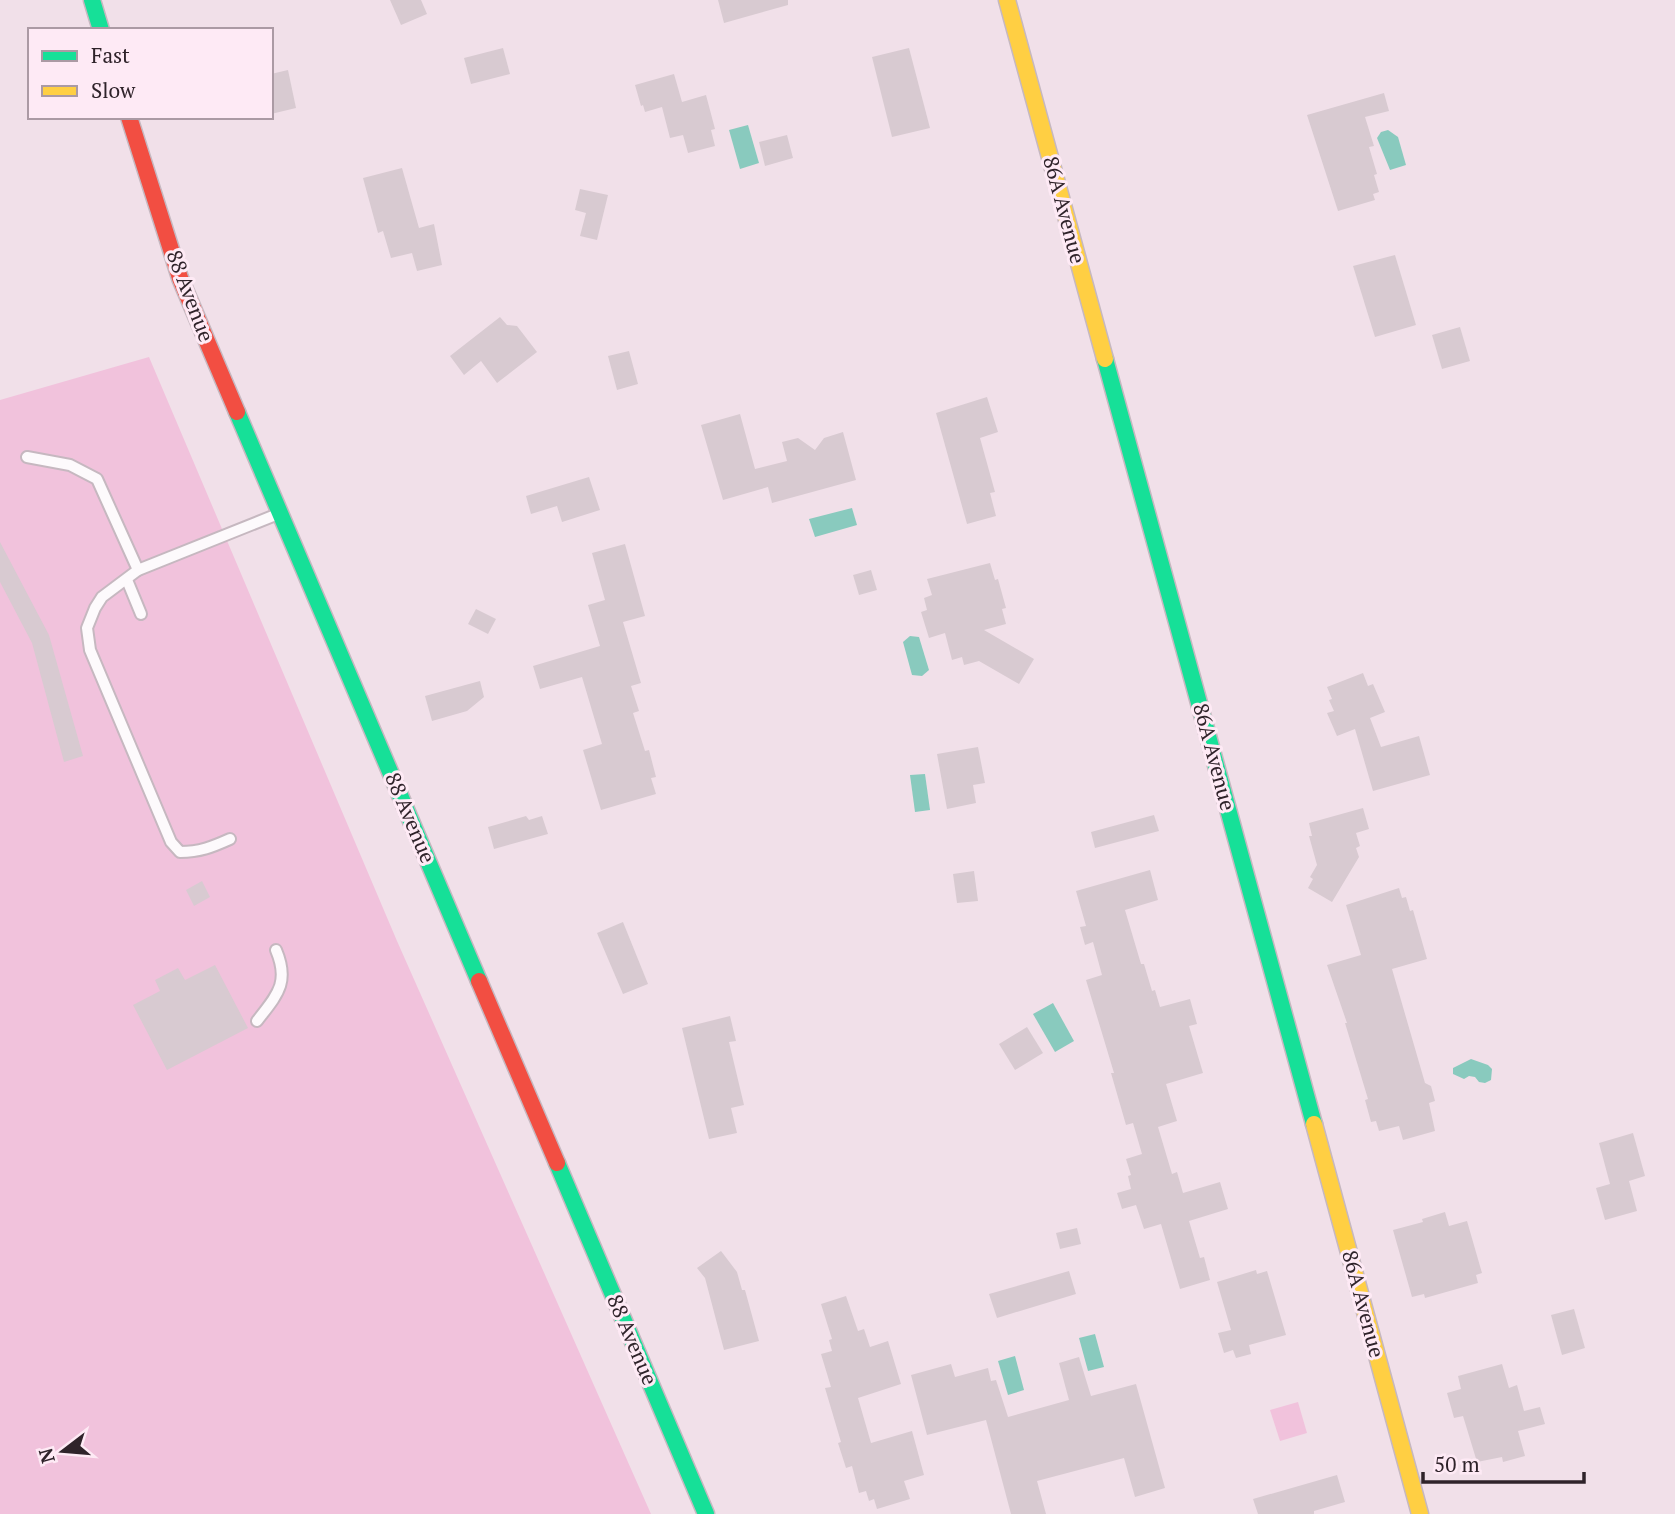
<svg xmlns="http://www.w3.org/2000/svg" width="1675" height="1514" viewBox="0 0 1675 1514" font-family="'PT Serif',serif">
	<style>
		.green { fill: #f1c2dc }
		.water { fill: #89cabe }
		.building { fill: #d8cad1 }
		.lines { fill: none; stroke-linecap: round; stroke-linejoin: round }
		.lane-casing { stroke: #c6b8c0; stroke-width: 14 }
		.fast-casing { stroke: #c6b8c0; stroke-width: 19 }
		.slow-casing { stroke: #c6b8c0; stroke-width: 19 }
		.jam-casing { stroke: #c6b8c0; stroke-width: 19 }
		.lane { stroke: #fdfafc; stroke-width: 10 }
		.fast { stroke: #16e098; stroke-width: 16 }
		.slow { stroke: #ffcf43; stroke-width: 16 }
		.jam { stroke: #f24e42; stroke-width: 16 }
		.labels { text-anchor: middle; stroke-width: 6; stroke-linejoin: round; paint-order: stroke }
		.street-label { font-size: 21px; fill: #2f232a; stroke: #feeaf5 }
	</style>
	<rect width="100%" height="100%" fill="#f1e0e9"/>
	<g class="green">
		<path d="M149 357 397 941 651 1514H0V400Z"/>
		<path d="M1298 1402 1307 1433 1280 1441 1270 1410Z"/>
	</g>
	<g class="water">
		<path d="M748 125 759 163 740 169 729 130Z"/>
		<path d="M1388 130 1398 137 1406 165 1390 170 1377 138 1381 132Z"/>
		<path d="M852 508 857 525 815 537 809 519Z"/>
		<path d="M910 636 919 637 929 670 922 676 912 675 903 642Z"/>
		<path d="M925 774 930 810 915 812 910 775Z"/>
		<path d="M1053 1003 1074 1041 1055 1052 1033 1014Z"/>
		<path d="M1471 1059 1488 1065 1492 1069 1491 1080 1485 1083 1479 1082 1475 1077 1469 1076 1464 1079 1453 1074V1068Z"/>
		<path d="M1095 1334 1104 1367 1088 1371 1079 1338Z"/>
		<path d="M1015 1356 1024 1390 1008 1395 998 1361Z"/>
	</g>
	<g class="building">
		<path d="M390 0H421L427 14 401 25Z"/>
		<path d="M718 0H788V5L724 23Z"/>
		<path d="M503 48 510 74 471 84 464 58Z"/>
		<path d="M909 48 930 128 892 137 872 57Z"/>
		<path d="M288 70 296 108 271 114V74Z"/>
		<path d="M674 74 682 102 706 95 715 129 711 130 715 146 688 153 683 135 670 138 662 107 645 112 643 105 641 106 635 85Z"/>
		<path d="M1384 93 1389 111 1365 117 1374 146 1369 147 1377 174 1374 175 1379 192 1373 194 1375 200 1338 211 1307 115Z"/>
		<path d="M787 135 793 158 765 166 759 142Z"/>
		<path d="M402 168 419 228 434 224 442 265 417 271 412 253 391 258 383 231 378 233 363 178Z"/>
		<path d="M580 189 608 195 597 240 580 236 586 213 575 210Z"/>
		<path d="M1395 255 1416 325 1375 337 1353 266Z"/>
		<path d="M500 317 507 325 517 326 537 352 497 383 481 361 464 375 450 356Z"/>
		<path d="M1460 327 1470 361 1442 369 1432 335Z"/>
		<path d="M629 351 638 384 617 390 608 356Z"/>
		<path d="M987 397 998 432 980 438 995 492 990 493 996 516 967 524 936 413Z"/>
		<path d="M740 414 755 469 787 461 782 442 798 438 815 450 824 438 843 432 856 480 772 503 768 487 723 500 701 425Z"/>
		<path d="M589 477 600 510 562 522 557 506 531 514 526 496Z"/>
		<path d="M0 542 49 635 83 756 64 762 32 643 0 582Z"/>
		<path d="M625 544 645 616 623 622 641 683 631 686 639 711 633 713 645 751 649 750 656 777 651 778 656 794 601 810 583 750 602 744 582 677 540 689 533 666 600 646 588 605 605 600 592 553Z"/>
		<path d="M990 563 995 580 998 579 1006 608 1002 609 1006 624 984 630 1034 659 1019 684 979 661 964 665 962 657 952 660 945 633 929 638 921 612 927 610 924 598 932 595 927 579Z"/>
		<path d="M871 570 877 590 859 595 853 575Z"/>
		<path d="M476 609 496 619 488 634 468 624Z"/>
		<path d="M1363 673 1368 686 1373 684 1385 712 1370 718 1381 747 1419 736 1430 775 1373 791 1355 729 1337 736 1327 713 1334 711 1329 700 1332 699 1327 687Z"/>
		<path d="M480 681 484 697 467 711 432 721 425 696Z"/>
		<path d="M978 747 985 783 973 785 976 803 947 809 937 754Z"/>
		<path d="M1363 808 1369 829 1356 833 1360 846 1356 848 1359 857 1332 902 1308 888 1313 879 1310 877 1317 865 1309 836H1312L1309 823Z"/>
		<path d="M1154 815 1159 831 1095 848 1091 832Z"/>
		<path d="M526 816 529 820 542 816 548 834 494 849 488 827Z"/>
		<path d="M1150 870 1158 900 1125 910 1141 964H1144L1152 991 1155 990 1160 1007 1190 999 1197 1024 1189 1026 1203 1073 1166 1084 1177 1121 1158 1127 1172 1174 1177 1172 1183 1193 1220 1182 1228 1209 1189 1221 1200 1258 1204 1257 1210 1280 1180 1289 1161 1224 1144 1229 1136 1205 1122 1209 1117 1193 1131 1189 1128 1176 1131 1175 1126 1159 1142 1154 1133 1123 1126 1125 1111 1073H1114L1086 980 1102 975 1093 942 1085 945 1080 927 1086 926 1076 891Z"/>
		<path d="M974 871 978 901 957 903 953 874Z"/>
		<path d="M202 881 210 897 194 906 186 890Z"/>
		<path d="M1399 888 1402 898 1406 897 1410 911 1413 910 1427 959 1392 969 1425 1083 1431 1086 1435 1101 1429 1103 1435 1131 1403 1140 1399 1126 1379 1131 1376 1121 1371 1122 1365 1100 1368 1099 1345 1023H1347L1327 965 1361 955 1346 905Z"/>
		<path d="M623 922 648 984 623 994 597 933Z"/>
		<path d="M215 965 248 1028 167 1070 133 1005 160 991 155 980 178 968 185 980Z"/>
		<path d="M730 1016 736 1041 729 1042 744 1105 731 1108 737 1133 709 1139 682 1028Z"/>
		<path d="M1027 1027 1043 1053 1015 1070 999 1044Z"/>
		<path d="M1633 1133 1645 1176 1629 1181 1637 1211 1605 1220 1596 1188 1610 1184 1599 1143Z"/>
		<path d="M1445 1212 1449 1226 1467 1221 1482 1273 1476 1275 1478 1283 1425 1298 1424 1294 1412 1297 1393 1230 1423 1222 1422 1219Z"/>
		<path d="M1077 1228 1081 1244 1060 1249 1056 1233Z"/>
		<path d="M721 1251 737 1272 742 1290H745L759 1341 724 1350 705 1278 697 1268Z"/>
		<path d="M1256 1270 1257 1274 1267 1271 1286 1335 1249 1345 1251 1354 1236 1358 1233 1350 1224 1353 1218 1333 1231 1330 1217 1282Z"/>
		<path d="M1069 1271 1076 1294 997 1318 989 1294Z"/>
		<path d="M846 1296 858 1331 864 1329 870 1347 888 1341 901 1384 858 1398 871 1443 912 1431 924 1475 904 1481 910 1499 877 1509 874 1499 869 1501 866 1491 859 1493 852 1466 846 1468 838 1443 841 1442 825 1388 831 1387 821 1354 832 1351 829 1340 832 1339 821 1304Z"/>
		<path d="M1574 1309 1585 1348 1562 1355 1551 1315Z"/>
		<path d="M1079 1357 1091 1396 1136 1384 1165 1488 1135 1497 1124 1458 1037 1481 1046 1514H1011L986 1420 927 1435 911 1375 951 1364 955 1377 988 1368 991 1381 996 1380 1008 1417 1069 1400 1059 1363Z"/>
		<path d="M1502 1364 1509 1388 1517 1385 1524 1411 1540 1407 1545 1424 1518 1431 1525 1456 1503 1462 1502 1457 1477 1462 1463 1416 1454 1418 1447 1393 1461 1389 1458 1376Z"/>
		<path d="M1337 1475 1345 1502 1314 1511V1514H1258L1253 1499Z"/>
	</g>
	<g class="lines">
		<defs>
			<g id="lane">
				<path d="M27 457 70 465 97 479 138 570"/>
				<path d="M127 580 141 614"/>
				<path d="M230 839C212 847 200 852 180 852L171 842 90 650 87 628 95 608 102 597 138 570 278 514"/>
				<path d="M257 1021C277 995 290 983 276 950"/>
			</g>
			<g id="fast">
				<path d="M92 0 101 30"/>
				<path d="M1105 359 1314 1124"/>
				<path d="M237 412 479 981"/>
				<path d="M557 1163 706 1514"/>
			</g>
			<g id="slow">
				<path d="M1007 0 1105 359"/>
				<path d="M1314 1124 1420 1514"/>
			</g>
			<g id="jam">
				<path d="M129 117 180 278 237 412"/>
				<path d="M479 981 557 1163"/>
			</g>
		</defs>
		<use href="#lane" class="lane-casing"/>
		<use href="#fast" class="fast-casing"/>
		<use href="#slow" class="slow-casing"/>
		<use href="#jam" class="jam-casing"/>
		<use href="#lane" class="lane"/>
		<use href="#fast" class="fast"/>
		<use href="#slow" class="slow"/>
		<use href="#jam" class="jam"/>
	</g>
	<g class="labels">
		<g class="street-label">
			<text transform="translate(1064 210) rotate(75)" y="7">86A Avenue</text>
			<text transform="translate(190 296) rotate(69)" y="7">88 Avenue</text>
			<text transform="translate(1214 757) rotate(75)" y="7">86A Avenue</text>
			<text transform="translate(410 818) rotate(67)" y="7">88 Avenue</text>
			<text transform="translate(1363 1304) rotate(75)" y="7">86A Avenue</text>
			<text transform="translate(632 1340) rotate(67)" y="7">88 Avenue</text>
		</g>
	</g>
	<rect x="28" y="28" width="245" height="91" fill="#feeaf5" stroke="#ab9aa4" stroke-width="2"/>
	<rect x="42" y="51" width="35" height="10" fill="#16e098" stroke="#ab9aa4" stroke-width="2"/>
	<text x="91" y="63" font-size="21" fill="#2f232a">Fast</text>
	<rect x="42" y="86" width="35" height="10" fill="#ffcf43" stroke="#ab9aa4" stroke-width="2"/>
	<text x="91" y="98" font-size="21" fill="#2f232a">Slow</text>
	<g transform="translate(63 1451) rotate(254)" stroke="#feeaf5" stroke-width="5" paint-order="stroke">
	<path d="M0-5L12 26L0 18L-12 26Z" fill="#2f232a"/>
	<text y="-10" font-size="19" font-weight="bold" text-anchor="middle" fill="#2f232a">N</text>
	</g>
	<path d="M1423 1472v10h161v-10" fill="none" stroke="#2f232a" stroke-width="3.5"/>
	<text x="1434" y="1472" font-size="21" fill="#2f232a" stroke="#feeaf5" stroke-width="5" paint-order="stroke">50 m</text>
</svg>
